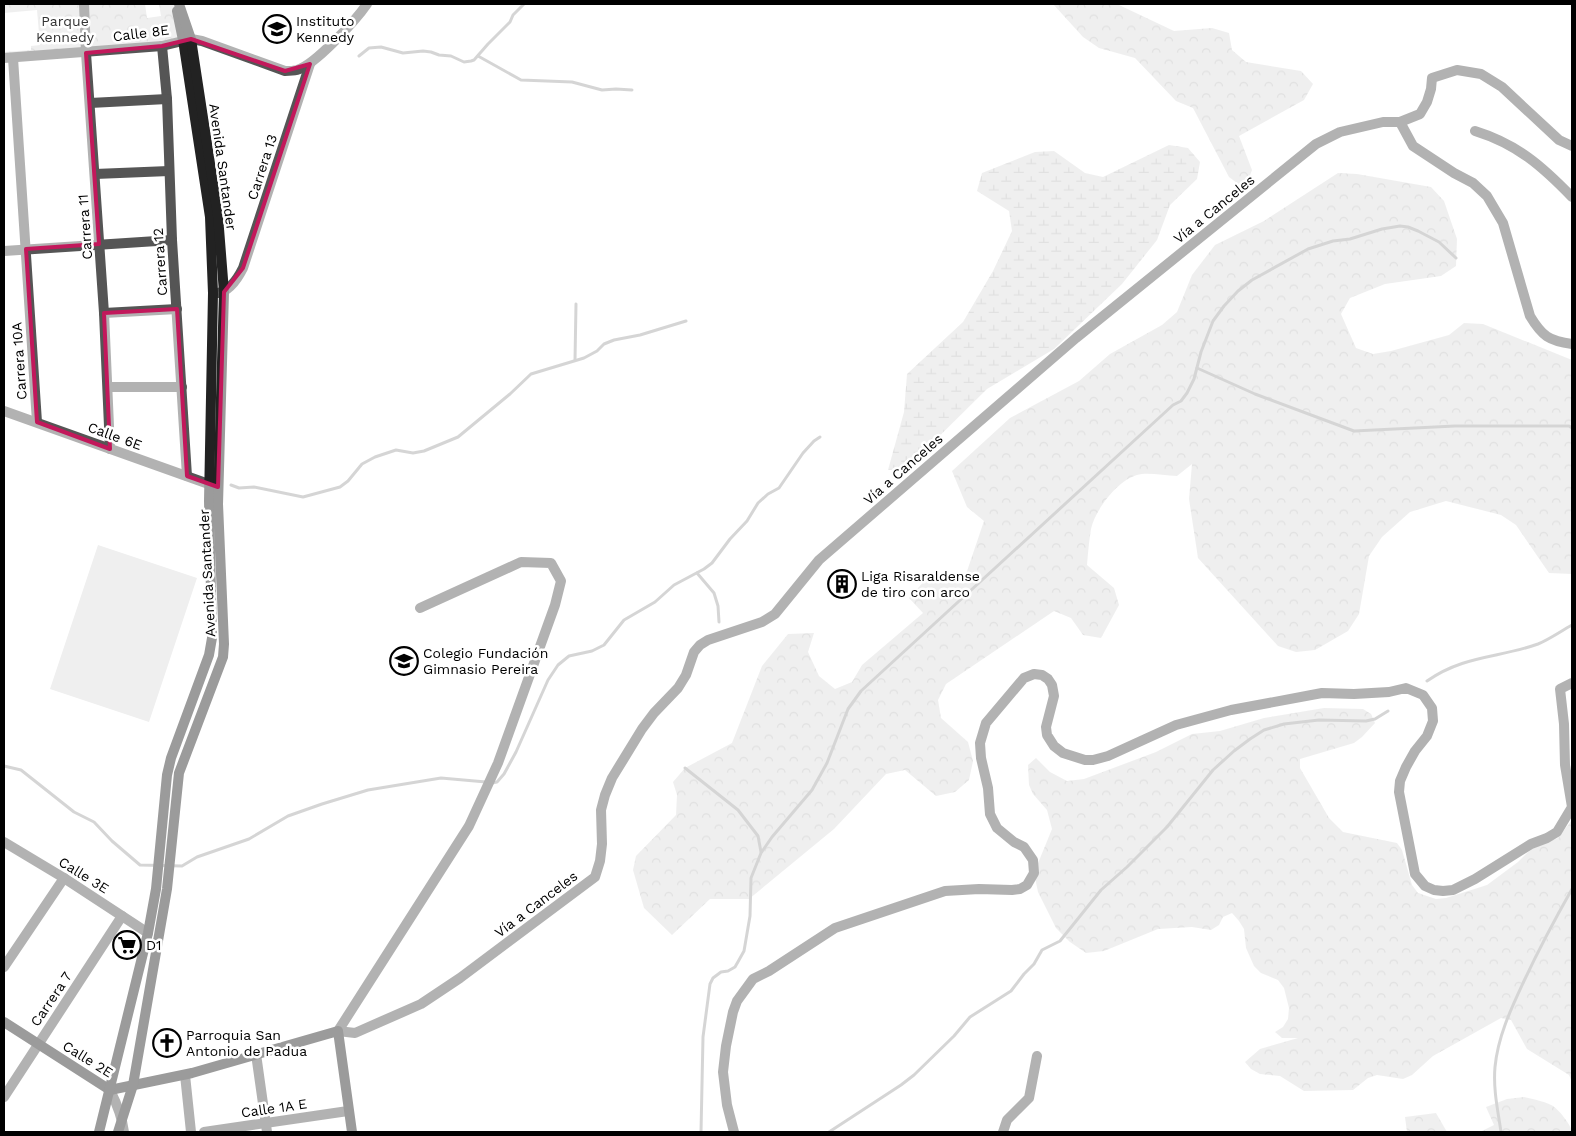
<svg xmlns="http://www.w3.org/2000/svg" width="1576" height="1136" viewBox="0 0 1576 1136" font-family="'Work Sans',sans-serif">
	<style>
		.forest { fill: url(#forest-crowns) }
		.wetland { fill: url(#wetland-marsh) }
		.pitch { fill: #dcdcdc }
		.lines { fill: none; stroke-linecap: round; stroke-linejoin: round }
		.stream { stroke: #a3a3a3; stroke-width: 3 }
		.street { stroke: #555; stroke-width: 10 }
		.secondary { stroke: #222; stroke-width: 10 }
		.marked { fill: none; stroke: #c2185b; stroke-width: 4; stroke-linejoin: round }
		.labels { text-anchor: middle; stroke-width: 5; stroke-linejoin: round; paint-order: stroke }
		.park-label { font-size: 14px; fill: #333; stroke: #fff }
		.poi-label { font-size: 14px; fill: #000; stroke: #fff; text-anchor: start }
		.street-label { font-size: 14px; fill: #000; stroke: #fff }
	</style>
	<defs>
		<pattern id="forest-crowns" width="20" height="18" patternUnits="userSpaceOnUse" patternTransform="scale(1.25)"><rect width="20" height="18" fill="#dcdcdc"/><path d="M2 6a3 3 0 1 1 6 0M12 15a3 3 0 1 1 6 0" fill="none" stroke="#bbb"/></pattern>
		<pattern id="wetland-marsh" width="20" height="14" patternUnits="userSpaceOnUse" patternTransform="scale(1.25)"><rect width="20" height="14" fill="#dcdcdc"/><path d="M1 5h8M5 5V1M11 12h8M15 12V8" fill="none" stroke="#bbb"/></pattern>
	</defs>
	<rect width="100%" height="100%" fill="#fff"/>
	<g class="forest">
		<path d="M4 4H145L147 18 161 16 159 4H176L183 40 4 58V52L31 50V46L40 45 37 10 4 13Z"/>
		<path d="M1053 4H1117L1174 31 1212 28 1229 33 1232 50 1246 62 1301 71 1313 84 1304 100 1239 136 1252 170 1245 189 1229 177 1193 108 1176 101 1135 58 1099 48 1083 37Z"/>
		<path d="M1338 173 1357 174 1431 187 1444 201 1457 239 1456 266 1441 276 1385 284 1350 298 1341 314 1356 348 1373 354 1391 351 1449 335 1464 323 1483 324 1572 360V574L1549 573 1516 525 1501 515 1446 501 1410 512 1382 537 1369 556 1359 614 1348 631 1315 650 1296 652 1278 646 1198 558 1189 499 1192 464 1177 476C1166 476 1153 473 1142 474 1120 476 1095 510 1091 529 1089 541 1088 553 1087 565L1114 588 1119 605 1101 638 1083 635 1071 618 1054 611 946 684 938 700 941 718 968 742 973 761 969 780 955 792 936 796 905 770 886 774 834 829 749 899H710L672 935 644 908 633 870 636 856 676 815 677 795 673 782 685 768 732 743 762 666 788 634 814 633 808 652 819 676 835 689 852 682 862 665 923 613 909 598 927 578 964 580 984 521 967 507 952 471 1010 418 1079 381 1110 354 1162 325 1177 312 1192 275 1215 245 1264 221Z"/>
		<path d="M1324 708 1363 709 1371 714 1375 723 1362 737 1354 743 1300 759V768L1329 818 1343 832 1397 843 1402 850 1412 885 1418 893 1436 899 1446 898 1487 885 1518 862 1531 849 1558 838 1572 820V1082L1569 1075 1527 1049 1511 1020 1501 1018 1433 1056 1412 1075 1403 1079 1377 1075 1368 1078 1353 1090 1304 1091 1280 1076 1260 1074 1251 1069 1245 1062 1260 1049 1298 1038H1282L1275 1032 1283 1027 1288 1019 1289 1008 1284 988 1278 980 1261 973 1254 966 1246 948 1244 929 1239 921 1232 913 1223 917 1219 925 1211 930 1192 927 1158 929 1104 951 1086 953 1070 942 1056 928 1038 892 1034 873 1052 829 1047 810 1033 794 1029 785 1028 765 1036 758 1050 772 1067 781 1084 779 1156 752 1192 734 1220 731 1264 718Z"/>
		<path d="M1524 1097C1532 1099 1543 1101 1551 1105 1557 1107 1572 1126 1572 1132H1480L1494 1125 1486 1107 1507 1099Z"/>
		<path d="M1436 1113 1447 1132H1407L1405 1117Z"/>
	</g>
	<path class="wetland" d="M1169 145 1188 148 1200 162 1197 179 1170 205 1157 240 1122 284 1054 349 987 389 906 469 888 470 904 412 907 374 963 322 993 271 1012 231 1009 211 977 191 982 173 1035 152 1054 151 1085 173 1103 177Z"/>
	<path class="pitch" d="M98 545 197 578 149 722 50 689Z"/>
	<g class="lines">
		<g class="stream">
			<path d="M359 56 369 48 381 47 403 53 423 51 431 52 439 55 451 56 464 62 471 61 474 60 488 44 510 22 513 15 524 4"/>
			<path d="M478 56 521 80 572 82 602 90 616 89 632 90"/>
			<path d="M575 360 576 304"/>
			<path d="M1197 368 1255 394 1354 431 1455 426H1569L1572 428"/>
			<path d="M231 485 239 488 254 487 303 497 340 487 348 481 362 464 375 457 396 450 413 453 424 451 458 437 510 394 531 374 584 358 597 351 604 344 614 340 640 335 686 321"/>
			<path d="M697 573 714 593 718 606 719 622"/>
			<path d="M1427 681C1464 655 1499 658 1538 644 1550 639 1561 631 1572 625"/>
			<path d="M4 766 21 770 74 812 94 822 112 841 140 865 182 866 197 857 249 839 288 816 322 804 368 790 441 778 486 782"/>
			<path d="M685 768 738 810 758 836 761 852"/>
			<path d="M492 783 497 782 504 774 516 752 548 680 558 665 569 656 592 651 604 645 624 620 655 602 674 585 704 569 712 563 730 539 747 521 758 503 768 494 779 488 803 453 814 441 820 437"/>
			<path d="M701 1132 703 1037 710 984 713 978 721 972 728 971 735 967 739 960 744 951 750 916 751 878 761 853 772 837 812 790 827 763 848 709 861 691 1173 405 1181 401 1187 393 1194 379 1201 352 1213 321 1224 306 1238 291 1252 280 1308 249 1333 241 1350 239 1382 229 1400 226 1408 227 1418 231 1439 242 1456 258"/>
			<path d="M829 1132 901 1085 914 1075 954 1036 970 1017 1011 991 1024 974 1034 964 1042 950 1060 941 1101 890 1127 867 1167 827 1213 770 1234 751 1250 739 1264 730 1284 724 1319 720 1366 721 1375 719 1388 711"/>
			<path d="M1501 1132C1498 1111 1493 1089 1495 1067 1498 1036 1511 1009 1524 981 1539 949 1555 919 1572 889"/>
		</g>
		<g class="street">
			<path d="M84 4 86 53 104 313 110 449"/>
			<path d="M162 46 167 99 172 240 187 476"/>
			<path d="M4 58 162 46 191 39 202 41 285 71C289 71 293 71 297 70 315 65 356 20 367 4"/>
			<path d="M13 58 37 422"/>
			<path d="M90 103 167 99"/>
			<path d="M1400 122 1413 146 1454 173 1473 183 1487 196 1503 223 1530 316C1542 336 1549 341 1572 344"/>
			<path d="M1475 131C1517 144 1542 166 1572 197"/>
			<path d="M95 174 169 171"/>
			<path d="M4 251 172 240"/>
			<path d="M218 293C229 291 238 278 243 268L310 64"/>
			<path d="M104 313 177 309"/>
			<path d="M108 387H182"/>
			<path d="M4 411 217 487"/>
			<path d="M420 608 521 562 551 563 561 581 555 605 498 763 469 826 338 1031 355 1033 421 1004 460 978 595 877 600 861 602 844 601 810 605 795 612 778 642 729 654 713 678 688 686 675 694 652 700 645 708 640 762 622 775 614 819 560 1076 338 1316 144 1340 132 1383 122H1400L1420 114 1427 102 1431 89 1432 78 1457 70 1481 74 1502 87 1559 140 1572 146"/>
			<path d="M4 842 64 878 148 933"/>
			<path d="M4 967 64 878"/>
			<path d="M256 1054 267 1132"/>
			<path d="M185 1075 191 1132"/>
			<path d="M110 1090C117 1104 122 1116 124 1132"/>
			<path d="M4 1097 122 916"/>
			<path d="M204 1132 348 1111"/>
			<path d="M734 1132 727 1105 723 1072 726 1046 733 1012 737 1001 753 979 769 971 835 928 945 891 979 889 1012 890 1020 889 1027 885 1034 873 1033 860 1024 847 1014 842 997 828 990 814 988 788 981 758 980 743 986 723 1024 678 1034 674 1042 675 1048 679 1052 685 1054 696 1046 727 1047 735 1054 746 1063 753 1085 760H1093L1108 756 1176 725 1231 710 1322 693 1354 694 1389 692 1406 688 1423 695 1432 708 1433 721 1427 736 1415 751 1406 767 1400 781 1399 792 1415 874 1425 886 1434 890 1443 891 1453 890 1475 879 1531 844 1547 838 1557 832 1572 807 1565 765 1564 724 1560 689 1572 683"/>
			<path d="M1003 1132 1007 1120 1029 1098 1037 1056"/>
		</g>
		<g class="secondary">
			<path d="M4 1022 110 1090 192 1073 338 1031 352 1132"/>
			<path d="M99 1132 148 933 156 889 167 775 171 758 209 655 212 638 209 501 213 293 210 217 183 40 177 11"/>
			<path d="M118 1132 133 1085 167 889 179 773 223 657 224 644 218 504 224 292 218 216 191 39 179 4"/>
		</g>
	</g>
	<path d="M0 0H1576V1136H0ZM191 39 285 71 310 64 243 268 224 292 218 487 187 476 177 309 104 313 110 449 37 422 26 249 99 244 86 53 162 46Z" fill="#fff" fill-opacity=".55" fill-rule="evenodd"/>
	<path class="marked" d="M191 39 285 71 310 64 243 268 224 292 218 487 187 476 177 309 104 313 110 449 37 422 26 249 99 244 86 53 162 46Z"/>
	<defs>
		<symbol id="school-ring" viewBox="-11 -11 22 22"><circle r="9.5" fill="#fff" stroke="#000" stroke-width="1.5"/><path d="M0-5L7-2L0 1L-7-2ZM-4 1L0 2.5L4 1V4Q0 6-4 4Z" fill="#000"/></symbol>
		<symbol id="building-ring" viewBox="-11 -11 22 22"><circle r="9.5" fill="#fff" stroke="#000" stroke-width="1.5"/><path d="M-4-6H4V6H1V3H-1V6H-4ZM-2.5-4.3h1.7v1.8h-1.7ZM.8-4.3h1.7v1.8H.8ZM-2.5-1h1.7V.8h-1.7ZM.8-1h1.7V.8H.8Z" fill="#000"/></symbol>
		<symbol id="supermarket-ring" viewBox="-11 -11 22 22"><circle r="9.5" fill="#fff" stroke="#000" stroke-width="1.5"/><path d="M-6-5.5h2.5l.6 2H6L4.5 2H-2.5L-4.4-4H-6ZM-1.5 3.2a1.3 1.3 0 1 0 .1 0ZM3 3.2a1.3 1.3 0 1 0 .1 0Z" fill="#000"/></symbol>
		<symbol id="church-ring" viewBox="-11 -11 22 22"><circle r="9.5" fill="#fff" stroke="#000" stroke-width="1.5"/><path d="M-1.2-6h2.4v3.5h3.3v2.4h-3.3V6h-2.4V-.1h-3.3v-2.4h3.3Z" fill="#000"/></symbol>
	</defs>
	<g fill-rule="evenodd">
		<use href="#school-ring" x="261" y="13" width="32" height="32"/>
		<use href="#building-ring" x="826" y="568" width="32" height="32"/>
		<use href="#school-ring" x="388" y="645" width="32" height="32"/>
		<use href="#supermarket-ring" x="111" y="929" width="32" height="32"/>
		<use href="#church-ring" x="151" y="1027" width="32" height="32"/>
	</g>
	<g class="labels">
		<g class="park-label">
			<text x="65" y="26">Parque<tspan x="65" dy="16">Kennedy</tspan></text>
		</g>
		<g class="poi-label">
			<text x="296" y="26">Instituto<tspan x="296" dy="16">Kennedy</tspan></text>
			<text x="861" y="581">Liga Risaraldense<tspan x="861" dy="16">de tiro con arco</tspan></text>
			<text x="423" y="658">Colegio Fundación<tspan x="423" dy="16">Gimnasio Pereira</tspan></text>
			<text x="146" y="950">D1</text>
			<text x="186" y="1040">Parroquia San<tspan x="186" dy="16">Antonio de Padua</tspan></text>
		</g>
		<g class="street-label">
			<text transform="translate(141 33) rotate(-7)" y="5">Calle 8E</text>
			<text transform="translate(223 167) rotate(82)" y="5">Avenida Santander</text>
			<text transform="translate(262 167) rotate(-72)" y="5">Carrera 13</text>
			<text transform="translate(1214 209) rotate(-39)" y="5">Vía a Canceles</text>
			<text transform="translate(85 227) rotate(-94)" y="5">Carrera 11</text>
			<text transform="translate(160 262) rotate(-94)" y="5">Carrera 12</text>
			<text transform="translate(19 361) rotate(-94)" y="5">Carrera 10A</text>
			<text transform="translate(115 436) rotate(20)" y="5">Calle 6E</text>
			<text transform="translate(903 469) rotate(-41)" y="5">Vía a Canceles</text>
			<text transform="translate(207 573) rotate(-93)" y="5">Avenida Santander</text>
			<text transform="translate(84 875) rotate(32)" y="5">Calle 3E</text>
			<text transform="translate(536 904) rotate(-37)" y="5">Vía a Canceles</text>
			<text transform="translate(51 999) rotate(-56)" y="5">Carrera 7</text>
			<text transform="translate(88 1059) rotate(32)" y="5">Calle 2E</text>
			<text transform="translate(274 1108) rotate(-8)" y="5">Calle 1A E</text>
		</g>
	</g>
	<rect width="1576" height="1136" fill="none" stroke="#000000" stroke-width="10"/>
</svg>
